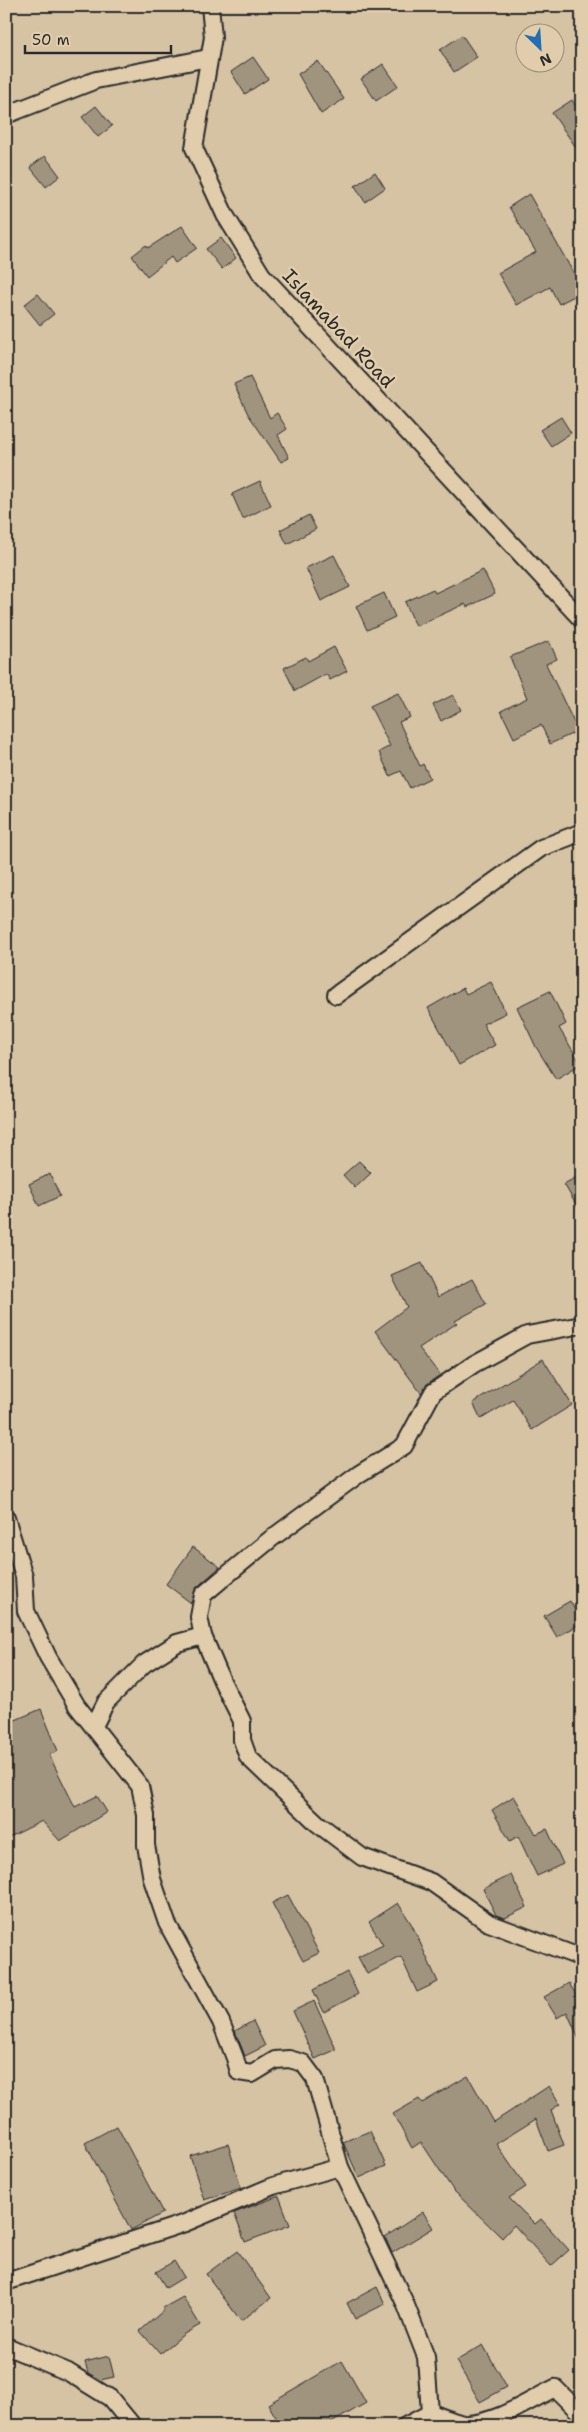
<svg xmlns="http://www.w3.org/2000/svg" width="588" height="2432" viewBox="0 0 588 2432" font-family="'Shantell Sans',sans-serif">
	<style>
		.building { fill: #a1947f; stroke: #2b2b2b }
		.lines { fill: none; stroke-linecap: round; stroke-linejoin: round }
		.minor-casing { stroke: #2b2b2b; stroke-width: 20 }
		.minor { stroke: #e1cdac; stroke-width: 16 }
		.labels { text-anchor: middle; stroke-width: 5; stroke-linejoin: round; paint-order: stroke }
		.street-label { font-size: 19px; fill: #2b2b2b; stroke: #e1cdac }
	</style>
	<rect width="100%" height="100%" fill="#d6c3a4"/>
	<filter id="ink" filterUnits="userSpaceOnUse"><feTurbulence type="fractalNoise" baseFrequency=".02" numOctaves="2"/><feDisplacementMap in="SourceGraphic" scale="10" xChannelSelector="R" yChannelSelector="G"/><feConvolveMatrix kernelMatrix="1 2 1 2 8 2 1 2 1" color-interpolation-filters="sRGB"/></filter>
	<g filter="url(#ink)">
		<g class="building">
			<path d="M462 35 477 57 454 72 440 50Z"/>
			<path d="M253 57 268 79 245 94 231 72Z"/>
			<path d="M318 61 344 99 321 114 298 74Z"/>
			<path d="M383 64 398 86 376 101 361 79Z"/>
			<path d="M572 100 582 115V156L552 113Z"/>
			<path d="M96 106 112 126 98 137 82 117Z"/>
			<path d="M45 156 60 176 46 187 30 167Z"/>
			<path d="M375 172 385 188 365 202 355 186Z"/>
			<path d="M529 194 582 288V292L559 304 550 287 516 305 498 273 536 252 509 207Z"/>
			<path d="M182 226 197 248 175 263 171 257 147 276 132 256 146 245 148 248Z"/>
			<path d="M221 238 236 258 222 269 206 249Z"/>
			<path d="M38 294 54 314 40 325 24 305Z"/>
			<path d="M250 377 270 418 277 413 287 429 278 435 289 458 281 462 248 414 234 384Z"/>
			<path d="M561 417 571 433 551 446 540 430Z"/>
			<path d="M260 481 271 505 243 519 232 494Z"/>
			<path d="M309 515 316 529 287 544 280 530Z"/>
			<path d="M334 555 350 587 321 601 306 568Z"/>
			<path d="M483 570 495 594 467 607 465 604 416 626 405 602 433 589 435 593Z"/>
			<path d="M384 593 395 617 367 630 356 606Z"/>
			<path d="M549 641 557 659 546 664 578 731 550 744 541 725 514 738 501 711 527 698 510 657Z"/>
			<path d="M334 647 347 671 330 680 326 674 295 691 284 668 306 657 308 661Z"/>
			<path d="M398 693 410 717 399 722 420 766 423 764 430 778 410 788 401 771 390 776 379 752 390 746 370 706Z"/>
			<path d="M453 695 461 710 441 721 433 705Z"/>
			<path d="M491 982 506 1013 483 1024 495 1045 459 1065 428 1008 463 988 466 994Z"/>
			<path d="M550 991 566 1024 559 1028 581 1064 556 1079 536 1047 517 1007Z"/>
			<path d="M359 1161 371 1173 355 1188 343 1175Z"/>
			<path d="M50 1174 60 1196 39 1206 29 1184Z"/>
			<path d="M582 1174V1215L564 1184Z"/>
			<path d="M422 1263 438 1297 472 1279 486 1304 455 1321 457 1323 419 1348 440 1375 427 1384 421 1393 375 1331 407 1307 392 1276Z"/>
			<path d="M543 1359 572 1405 532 1430 513 1400 481 1419 473 1403Z"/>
			<path d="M193 1547 220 1567 196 1588 191 1603 166 1584Z"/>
			<path d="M570 1601 582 1623 557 1637 544 1616Z"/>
			<path d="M41 1709 58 1751 49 1755 75 1807 97 1796 107 1812 60 1841 42 1821 6 1839V1724Z"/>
			<path d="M514 1796 536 1834 547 1829 563 1864 537 1876 518 1836 510 1841 492 1810Z"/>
			<path d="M511 1875 527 1907 505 1918 496 1915 483 1889Z"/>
			<path d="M288 1895 319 1953 303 1961 272 1903Z"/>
			<path d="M398 1903 412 1925 438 1982 417 1992 401 1957 367 1974 358 1957 383 1945 369 1922Z"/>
			<path d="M347 1972 358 1994 324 2012 313 1990Z"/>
			<path d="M569 1983 582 2005V2046L567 2012 557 2018 544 1997Z"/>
			<path d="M314 2001 335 2047V2050L315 2059 293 2011Z"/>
			<path d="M253 2021 265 2046 245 2056 235 2031Z"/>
			<path d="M468 2076 494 2122 549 2086 560 2104 551 2110 564 2145 548 2151 536 2119 496 2144 526 2187 509 2198 535 2224 541 2219 569 2250 551 2266 514 2225 502 2238 453 2190 421 2142 412 2148 393 2114 419 2099 422 2103Z"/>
			<path d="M117 2126 163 2213 131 2230 85 2143Z"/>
			<path d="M370 2131 386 2166 359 2178 343 2142Z"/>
			<path d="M228 2144 241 2188 204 2200 190 2156Z"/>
			<path d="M279 2196 290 2225 245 2242 234 2213Z"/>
			<path d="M423 2212 433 2228 392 2253 385 2237Z"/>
			<path d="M237 2251 271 2298 241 2321 206 2274Z"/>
			<path d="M174 2261 184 2277 166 2288 156 2272Z"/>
			<path d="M377 2287 385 2304 355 2319 347 2303Z"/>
			<path d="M183 2297 200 2325 184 2334 160 2354 140 2331 164 2310 163 2308Z"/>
			<path d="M483 2345 507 2387 480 2402 456 2361Z"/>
			<path d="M109 2356 114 2377 100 2380 88 2373 85 2362Z"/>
			<path d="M342 2361 366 2403 326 2426H281L268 2404Z"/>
		</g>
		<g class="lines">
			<defs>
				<g id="minor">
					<path d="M210 6 213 37 194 148 225 215 262 275 582 620"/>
					<path d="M6 115 96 80 208 58"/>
					<path d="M336 995 541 848 582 832"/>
					<path d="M582 1325 527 1335 474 1364 433 1392 404 1446 359 1474 272 1538 222 1579 203 1595 199 1617 203 1636 222 1681 242 1721V1740L248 1757 317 1823 362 1857 431 1882 489 1923 582 1958"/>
					<path d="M6 1518 24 1576 26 1611 48 1657 77 1706 140 1786 146 1815V1845L152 1879 167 1923 221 2022 235 2058 239 2072 252 2074 275 2060 289 2059 303 2063 315 2079 340 2167 405 2303 426 2357 430 2413"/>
					<path d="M94 1726 106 1702 144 1664 177 1643 203 1636"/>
					<path d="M6 2282 185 2223 273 2186 340 2167"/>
					<path d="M6 2346 68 2372 110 2398 133 2426"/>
					<path d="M405 2426 430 2413C438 2415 461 2425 467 2424 497 2423 528 2401 555 2388L582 2415"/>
				</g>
			</defs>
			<use href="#minor" class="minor-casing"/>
			<use href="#minor" class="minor"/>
		</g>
	</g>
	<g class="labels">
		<g class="street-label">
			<text transform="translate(339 328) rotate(47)" y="7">Islamabad Road</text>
		</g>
	</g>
	<rect width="588" height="2432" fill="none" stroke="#e1cdac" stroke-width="25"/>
	<rect x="12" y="12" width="563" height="2407" fill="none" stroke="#2b2b2b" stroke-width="2" filter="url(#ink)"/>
	<g transform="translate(540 48) rotate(155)"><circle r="24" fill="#e1cdac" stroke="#988c78"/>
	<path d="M0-4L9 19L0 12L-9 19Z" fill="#1f6fb2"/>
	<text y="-8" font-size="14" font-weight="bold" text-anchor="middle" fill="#2b2b2b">N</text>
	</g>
	<path d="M25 45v8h146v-8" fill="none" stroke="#2b2b2b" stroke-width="2.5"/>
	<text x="32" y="45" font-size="15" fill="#2b2b2b" stroke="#e1cdac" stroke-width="4" paint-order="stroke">50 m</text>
</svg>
